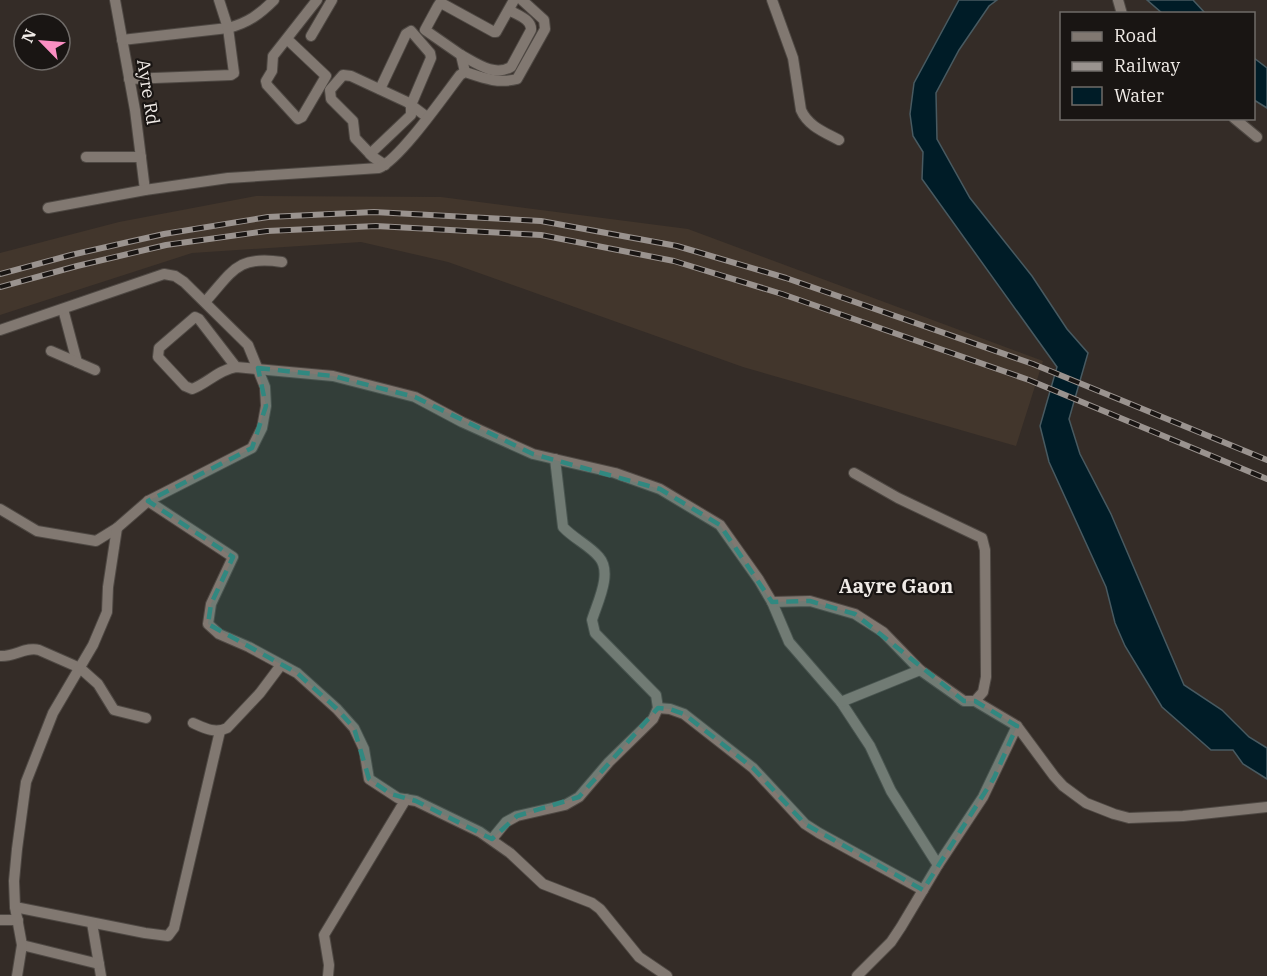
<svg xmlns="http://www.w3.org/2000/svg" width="1267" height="976" viewBox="0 0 1267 976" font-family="'IBM Plex Serif',serif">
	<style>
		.built { fill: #42362c }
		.water { fill: #001c27; stroke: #485a61; stroke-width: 1.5 }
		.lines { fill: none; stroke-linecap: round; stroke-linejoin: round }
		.minor-casing { stroke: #4e4843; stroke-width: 12 }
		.minor { stroke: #817871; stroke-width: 10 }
		.rail-casing { stroke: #9a938f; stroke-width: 6 }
		.rail { stroke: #191513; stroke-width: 4; stroke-dasharray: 11; stroke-linecap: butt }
		.marked { fill: #318880; fill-opacity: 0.2; stroke: #318880; stroke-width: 4.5; stroke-dasharray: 12 8; stroke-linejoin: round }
		.labels { text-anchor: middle; stroke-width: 4.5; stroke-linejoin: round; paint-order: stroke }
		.street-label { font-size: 18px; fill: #f0ebe7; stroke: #191513 }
		.neighbourhood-label { font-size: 20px; font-weight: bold; fill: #f0ebe7; stroke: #191513 }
	</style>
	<rect width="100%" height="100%" fill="#342c27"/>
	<path class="built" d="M256 196 441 197 688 229 1043 361 1016 446 743 367 448 262 361 242 192 253 0 315V253L119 222Z"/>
	<g class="water">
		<path d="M959 0H997L989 6 959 50 936 93 937 139 970 198 1032 276 1067 329 1088 353 1069 419 1080 454 1111 514 1184 685 1222 710 1249 737 1267 748V779L1243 764 1233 750H1211L1162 707 1125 646 1115 623 1106 587 1049 462 1040 426 1057 367 922 179 923 152 913 136 910 114 914 83Z"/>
		<path d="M1147 0H1193L1205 13H1162Z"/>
		<path d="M1254 58 1267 68V108L1254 100Z"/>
	</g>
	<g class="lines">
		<defs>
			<g id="minor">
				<path d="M115 0 135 110 145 190"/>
				<path d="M772 0 793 58 801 110C808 126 824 132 839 140"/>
				<path d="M1118 0 1122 14"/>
				<path d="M311 36 332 0"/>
				<path d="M287 39 326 76 302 117 298 119 267 85 266 81 272 71 273 56 317 0"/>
				<path d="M122 40 228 28C248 23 260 14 274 0"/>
				<path d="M461 55C476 63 494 77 511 67L531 30C532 19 517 15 509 10"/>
				<path d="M465 72 461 55 425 30 438 6 440 3 443 4 494 32H496L514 0"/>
				<path d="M129 79 231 75 234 73 228 28 219 0"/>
				<path d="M1234 118 1257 137"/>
				<path d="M370 154 411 115V105L431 58 430 53 411 31 406 34 380 89"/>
				<path d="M86 157H141"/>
				<path d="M385 165 373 157 355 138 353 121 331 99 330 90 343 75 351 76 407 102 427 117"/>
				<path d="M48 208 145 190 228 178 379 168C400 159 444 96 460 75L465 72C483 78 498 84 517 79L545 29 544 20 522 0"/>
				<path d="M205 302C233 271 237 255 282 262"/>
				<path d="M63 309 77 362"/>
				<path d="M0 330 164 274 175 276 184 282 248 345 265 387 266 406 262 428 252 448 148 501 117 528 96 541 37 531 0 509"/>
				<path d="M51 351 95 370"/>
				<path d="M236 367 199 319 195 317 159 348 158 357 185 386 192 389C208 383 218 370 236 367L333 376 415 397 462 422 533 454 615 473 660 489 720 525 759 580 772 602 789 642 841 702 870 746 891 791 938 865"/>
				<path d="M854 473 898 498 982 538 985 550 986 677 983 692 975 701H964L920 670"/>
				<path d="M148 501 233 557 211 604 208 624 219 634 249 647 297 673 337 709 354 728 364 749 369 779 398 798 416 801 480 832 510 853 543 884 592 903 600 909 639 957 667 976"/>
				<path d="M772 602 810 601 855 614 883 632 920 670 841 702"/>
				<path d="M0 656C14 657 27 646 39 650L80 668 98 684 114 710 146 718"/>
				<path d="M975 701 1017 726 1054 776 1063 786 1086 803 1114 814 1129 818 1183 816 1267 807"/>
				<path d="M658 708 670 709 684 714 753 768 805 824 819 833 923 890"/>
				<path d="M193 723C204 728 215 734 227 728L260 693 281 665"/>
				<path d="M492 839 506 822 517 816 565 805 579 797 609 762 653 719 658 708 656 695 595 633 592 620C597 603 613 573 599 557 589 545 574 539 563 527L555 459"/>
				<path d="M15 907 145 933 168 936 174 928 220 731"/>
				<path d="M0 920H18"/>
				<path d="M92 923 101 976"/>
				<path d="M22 945 99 964"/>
				<path d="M17 976 22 945 15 907 14 881 17 849 26 782 53 713 93 645 107 612 108 587 117 528"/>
				<path d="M328 976 329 965 324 935 406 799"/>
				<path d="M857 976 891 942 901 927 938 865 983 797 1017 726"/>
			</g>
		</defs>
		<use href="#minor" class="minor-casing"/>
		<use href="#minor" class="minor"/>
		<defs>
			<g id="rail">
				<path d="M0 274 71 255 164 234 268 217 374 212 541 221 677 246 786 278 1033 364 1267 460"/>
				<path d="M0 287 77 266 166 245 267 231 376 226 541 235 674 261 782 294 1029 380 1267 479"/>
			</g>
		</defs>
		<use href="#rail" class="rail-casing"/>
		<use href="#rail" class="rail"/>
	</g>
	<path class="marked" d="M258 368 333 376 415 397 533 454 660 489 720 525 772 602 810 601 855 614 964 701H975L1017 726 994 778 923 890 805 824 753 768 684 714 670 709 658 708 579 797 517 816 492 839 416 801 391 794 369 779 354 728 337 709 297 673 208 624 211 604 233 557 148 501 252 448 266 406Z"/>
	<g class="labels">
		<g class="street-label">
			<text transform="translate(148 92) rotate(81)" y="6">Ayre Rd</text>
		</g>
		<g class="neighbourhood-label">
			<text x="896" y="593">Aayre Gaon</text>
		</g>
	</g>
	<rect x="1060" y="12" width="195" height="108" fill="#191513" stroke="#6f6b68" stroke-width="1.5"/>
	<rect x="1072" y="32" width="30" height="9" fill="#817871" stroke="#6f6b68" stroke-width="1.5"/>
	<text x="1114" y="42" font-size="18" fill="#f0ebe7">Road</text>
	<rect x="1072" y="62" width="30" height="9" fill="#9a938f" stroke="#6f6b68" stroke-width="1.5"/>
	<text x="1114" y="72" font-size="18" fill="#f0ebe7">Railway</text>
	<rect x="1072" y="87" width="30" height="18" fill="#001c27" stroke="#6f6b68" stroke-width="1.5"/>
	<text x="1114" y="102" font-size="18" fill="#f0ebe7">Water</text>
	<g transform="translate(42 42) rotate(295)"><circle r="28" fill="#191513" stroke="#6f6b68" stroke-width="1.5"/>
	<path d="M0-4.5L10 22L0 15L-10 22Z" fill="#fc8fc3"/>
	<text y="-9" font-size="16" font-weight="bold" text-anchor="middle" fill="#f0ebe7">N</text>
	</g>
</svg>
